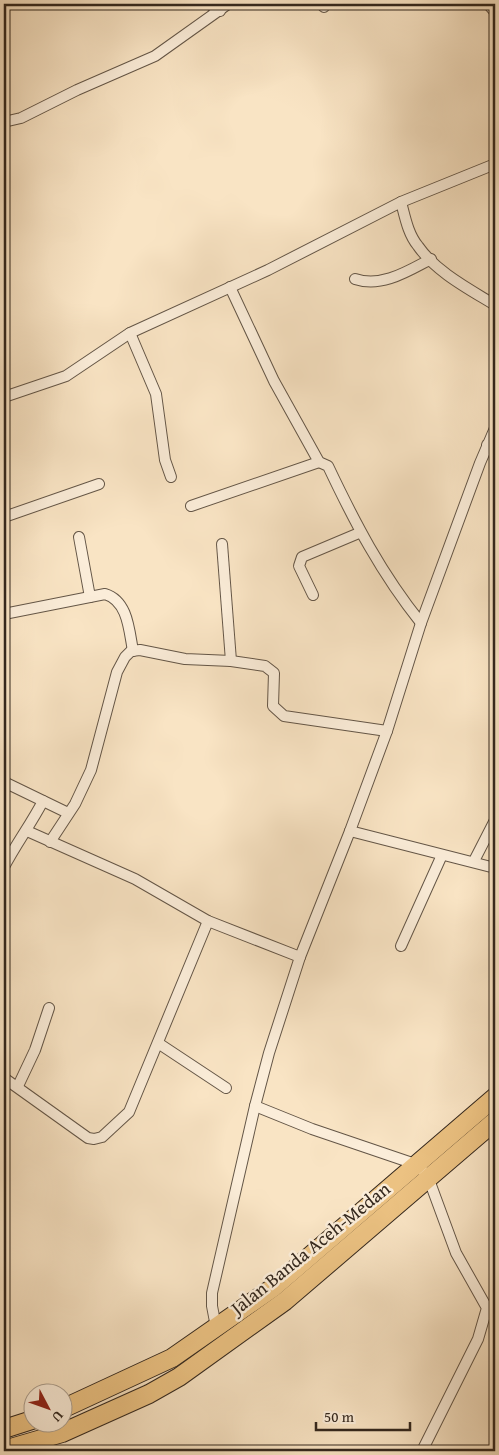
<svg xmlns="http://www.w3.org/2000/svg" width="499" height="1455" viewBox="0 0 499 1455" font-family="'Gentium Book Plus',serif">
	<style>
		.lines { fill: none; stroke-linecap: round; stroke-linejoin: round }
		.street-casing { stroke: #645647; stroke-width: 12 }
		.highway-casing { stroke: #33271d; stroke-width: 20 }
		.street { stroke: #fbedd9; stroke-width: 10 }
		.highway { stroke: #ecc282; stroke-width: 18 }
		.labels { text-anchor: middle; stroke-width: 5; stroke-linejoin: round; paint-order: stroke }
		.street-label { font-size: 19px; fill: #33271d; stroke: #fbedd9 }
	</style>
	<rect width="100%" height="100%" fill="#f9e4c4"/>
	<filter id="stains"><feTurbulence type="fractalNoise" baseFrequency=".004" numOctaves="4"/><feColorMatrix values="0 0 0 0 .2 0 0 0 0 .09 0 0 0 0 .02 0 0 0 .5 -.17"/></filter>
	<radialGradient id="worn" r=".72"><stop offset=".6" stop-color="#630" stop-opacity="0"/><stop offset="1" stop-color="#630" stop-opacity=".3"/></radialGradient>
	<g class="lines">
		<defs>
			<g id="street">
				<path d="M209 4 220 11"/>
				<path d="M321 4 324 7"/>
				<path d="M488 4 495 12"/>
				<path d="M4 119 8 121 21 118 77 90 155 56 228 4"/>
				<path d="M401 202C405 217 408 234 418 246 436 272 469 289 495 305"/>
				<path d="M355 279C382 288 408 271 431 259"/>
				<path d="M230 287 274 381 319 462 328 466C355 523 381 573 421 623"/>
				<path d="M130 333 156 394 165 460 171 477"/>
				<path d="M4 397 66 376 130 333 268 270 401 202 495 164"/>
				<path d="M487 445 495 455"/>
				<path d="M191 506 319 462"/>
				<path d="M4 517 99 484"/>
				<path d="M79 537 90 597"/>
				<path d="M222 544 231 661"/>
				<path d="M313 595 299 566 302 557 359 533"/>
				<path d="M4 614 105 594C128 601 129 630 133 651"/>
				<path d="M4 782 68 813"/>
				<path d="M27 831 135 879 208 921 300 957"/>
				<path d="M350 831 495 868"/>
				<path d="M50 842 75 804 91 770 117 672 125 657 131 651 140 650 185 659 231 661 265 666 274 673 273 706 284 716 387 731"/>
				<path d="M474 861 495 820"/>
				<path d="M4 867C16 844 31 824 43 801"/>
				<path d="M401 946 442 855"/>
				<path d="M158 1043 226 1088"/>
				<path d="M4 1078 88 1138 94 1139 102 1137 129 1112 208 921"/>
				<path d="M18 1086 35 1050 49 1008"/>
				<path d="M255 1106 312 1129 418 1165 428 1177 456 1253 487 1308 478 1339 422 1451"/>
				<path d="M216 1327 212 1306V1293L255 1106 269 1053 300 957 350 831 387 731 421 623 480 463 495 428"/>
			</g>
			<g id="highway">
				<path d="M62 1409 172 1358 274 1287 495 1097"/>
				<path d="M4 1429 32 1420"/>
				<path d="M4 1450 62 1433 149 1394 179 1377 285 1301 495 1121"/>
			</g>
		</defs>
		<use href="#street" class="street-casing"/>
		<use href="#highway" class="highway-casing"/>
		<use href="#street" class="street"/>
		<use href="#highway" class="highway"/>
	</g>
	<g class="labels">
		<g class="street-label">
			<text transform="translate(310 1248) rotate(-39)" y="7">Jalan Banda Aceh-Medan</text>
		</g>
	</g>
	<rect width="499" height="1455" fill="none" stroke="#f9e4c4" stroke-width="20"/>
	<rect x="5" y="5" width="489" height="1445" fill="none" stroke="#33271d" stroke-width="2.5"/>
	<rect x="10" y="10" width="479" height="1435" fill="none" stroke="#33271d"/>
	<g transform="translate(48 1408) rotate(131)"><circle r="24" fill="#fbedd9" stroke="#ab9e8e"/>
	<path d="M0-4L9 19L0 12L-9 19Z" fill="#8f2418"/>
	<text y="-8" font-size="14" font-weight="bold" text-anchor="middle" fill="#33271d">U</text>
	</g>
	<path d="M316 1422v8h94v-8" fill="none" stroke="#33271d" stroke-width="2.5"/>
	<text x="324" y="1422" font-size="15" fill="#33271d" stroke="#fbedd9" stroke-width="4" paint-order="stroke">50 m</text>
	<rect width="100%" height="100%" filter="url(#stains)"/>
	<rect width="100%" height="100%" fill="url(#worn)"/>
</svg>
